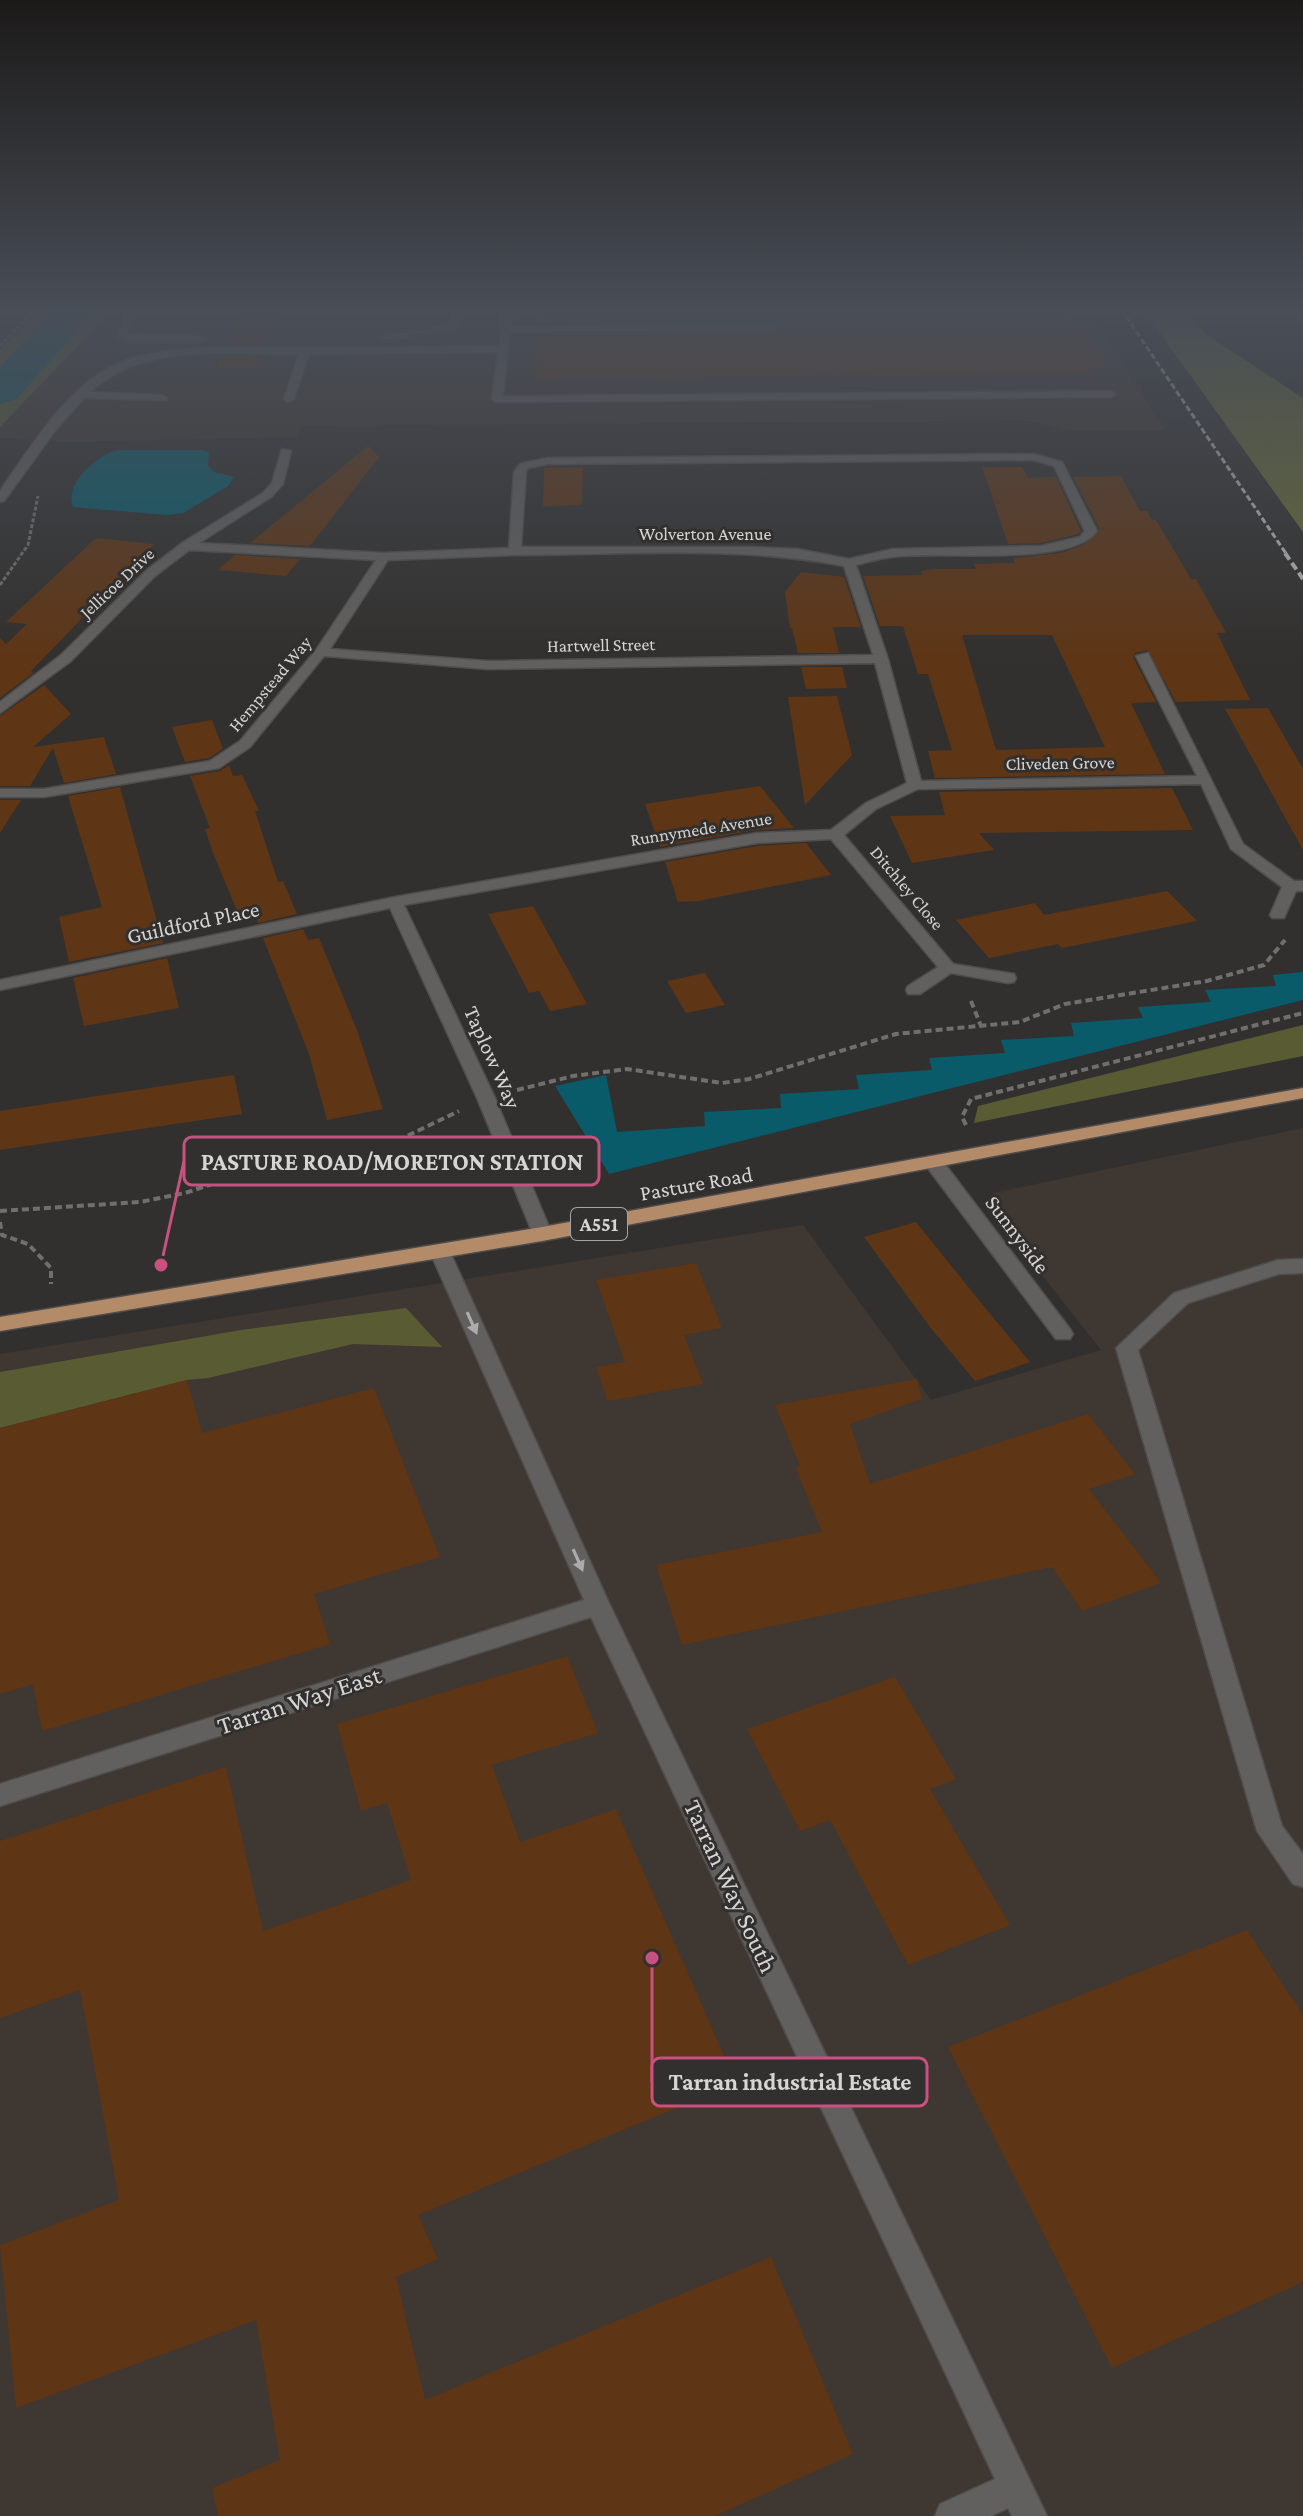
<svg xmlns="http://www.w3.org/2000/svg" width="1303" height="2516" viewBox="0 0 1303 2516" font-family="'Crimson Pro',serif">
	<style>
		.built { fill: #3f3732 }
		.green { fill: #595c33 }
		.forest { fill: #676a36 }
		.water { fill: #095b6a }
		.lines { fill: none; stroke-linecap: round; stroke-linejoin: round }
		.stream { fill: #095b6a; fill-rule: evenodd }
		.river { fill: #095b6a; fill-rule: evenodd }
		.building { fill: #5e3515; fill-rule: evenodd }
		.lane-casing { stroke: #4f4d4b; stroke-width: 3 }
		.street-casing { stroke: #4f4d4b; stroke-width: 3 }
		.primary-casing { stroke: #4f4d4b; stroke-width: 3 }
		.path-far1 { stroke: #706f6d; stroke-width: 3; stroke-dasharray: 4 2; stroke-linecap: butt }
		.path { stroke: #706f6d; stroke-width: 4; stroke-dasharray: 7 4; stroke-linecap: butt }
		.lane { fill: #62605e; fill-rule: evenodd }
		.street { fill: #62605e; fill-rule: evenodd }
		.primary { fill: #b48b69; fill-rule: evenodd }
		.rail-far1 { stroke: #b9b8b7; stroke-width: 3; stroke-dasharray: 6 3; stroke-linecap: butt }
		.rail { stroke: #b9b8b7; stroke-width: 4; stroke-dasharray: 8 4; stroke-linecap: butt }
		.oneway { fill: #adacab }
		.labels { text-anchor: middle; stroke-width: 6; stroke-linejoin: round; paint-order: stroke }
		.far-street-label { font-size: 18px; fill: #d6d5d4; stroke: #32302e }
		.shield { fill: #32302e; stroke: #a5a4a2; stroke-width: 2 }
		.shield-label { font-size: 20px; font-weight: bold; fill: #d6d5d4 }
		.street-label { font-size: 22px; fill: #d6d5d4; stroke: #32302e }
		.near-street-label { font-size: 26px; fill: #d6d5d4; stroke: #32302e }
		.leader { fill: none; stroke: #c8517f; stroke-width: 3 }
		.callout-dot { fill: #c8517f; stroke: #32302e; stroke-width: 3 }
		.callout { fill: #32302e; stroke: #c8517f; stroke-width: 3 }
		.callout-label { font-size: 24px; text-anchor: middle; font-weight: bold; fill: #d6d5d4 }
	</style>
	<rect width="100%" height="100%" fill="#32302e"/>
	<g class="built">
		<path d="M113 309H1089L1165 430H1067L1024 420 301 426 297 437 68 442 0 438V427Z"/>
		<path d="M1303 1128V2516H0V1354L803 1225 931 1400 1101 1350 990 1209 993 1193Z"/>
	</g>
	<g class="green">
		<path d="M40 309H113L0 427V349Z"/>
		<path d="M1303 1025V1056L974 1123 978 1106Z"/>
		<path d="M406 1308 442 1347 353 1344 208 1378 187 1380 0 1428V1372L241 1330Z"/>
	</g>
	<path class="forest" d="M1184 309 1207 335 1303 398V532L1144 311Z"/>
	<g class="water">
		<path d="M117 450H200L209 452 208 466 214 472 234 477 228 486 183 513 167 515 73 507C64 483 97 456 117 450Z"/>
		<path d="M1303 972V1000L609 1174 555 1086 606 1075 617 1132 705 1126 704 1112 781 1108 780 1094 859 1089 856 1075 932 1070 929 1058 1005 1053 1001 1040 1074 1036 1071 1023 1143 1018 1138 1007 1211 1002 1205 990 1276 986 1273 975Z"/>
	</g>
	<g class="lines">
		<path class="stream" d="M19 369 21 372 0 377V373Z"/>
		<path class="river" d="M55 309H96L15 400 0 404V367Z"/>
	</g>
	<g class="building">
		<path d="M245 309H281L265 345H228Z"/>
		<path d="M540 309H1056L1080 324 1106 368H1090L1093 373 536 378 539 336 771 333 779 328 771 321 539 324Z"/>
		<path d="M222 356H244L260 357 255 368H216Z"/>
		<path d="M368 446 379 457 310 546 250 543Z"/>
		<path d="M583 467 582 505 543 506 544 468Z"/>
		<path d="M982 467H1022L1028 478 1056 477 1081 531 1078 534 1041 543 1008 544Z"/>
		<path d="M1121 476 1140 511H1147L1152 520H1156L1191 579H1196L1226 633H1217L1250 700 1176 702 1147 650 1135 653 1133 657 1156 702 1131 703 1165 774 935 778 928 751 952 750 928 674H918L903 626H880L863 576 923 575 921 571 935 569H976L974 564 1015 563 1013 558 1061 553 1083 545 1100 530 1073 477ZM962 635H1052L1105 747 996 750Z"/>
		<path d="M96 538 154 544 31 671 33 673 0 698V638L6 644 27 624 6 622Z"/>
		<path d="M235 555 300 559 286 576 218 570Z"/>
		<path d="M801 572 844 577 861 627H833L839 653H798L792 628H790L785 592Z"/>
		<path d="M801 667H842L847 688 806 689Z"/>
		<path d="M44 685 71 714 33 747 104 737 116 774 64 783 53 748 30 786H0V716Z"/>
		<path d="M837 696 852 755 805 805 788 697Z"/>
		<path d="M1268 708 1303 769V850L1225 709Z"/>
		<path d="M212 720 223 749 209 758 185 762 172 727Z"/>
		<path d="M229 765 233 776 242 775 259 811H255L278 882 283 881 297 914 258 923 253 910 237 911 213 853 205 829 210 828 190 776 220 771Z"/>
		<path d="M760 786 794 828 756 830 660 847 645 804Z"/>
		<path d="M120 787 163 943 69 962 59 917 102 907 68 796Z"/>
		<path d="M1172 788 1193 830 979 833 994 850 912 863 890 816 945 815 939 792Z"/>
		<path d="M0 800H21L0 833Z"/>
		<path d="M806 843 831 875 698 901 678 902 665 862 757 846Z"/>
		<path d="M1167 891 1197 921 1062 948 1058 944 989 958 956 920 1035 903 1044 915Z"/>
		<path d="M533 906 587 1004 550 1011 539 991 529 993 488 914Z"/>
		<path d="M303 929 308 940 319 938 357 1030 383 1109 327 1120 309 1054 263 938Z"/>
		<path d="M167 958 179 1008 84 1026 73 978Z"/>
		<path d="M705 973 725 1005 686 1013 667 981Z"/>
		<path d="M234 1075 242 1114 0 1150V1111Z"/>
		<path d="M916 1222 986 1309 1030 1362 975 1381 930 1327 864 1237Z"/>
		<path d="M696 1263 722 1328 684 1335 703 1384 608 1401 596 1367 625 1362 596 1280Z"/>
		<path d="M917 1379 922 1399 850 1424 870 1484 1088 1414 1135 1474 1089 1489 1161 1583 1082 1611 1052 1567 682 1645 656 1565 822 1532 795 1467 800 1466 775 1405Z"/>
		<path d="M187 1380 202 1433 374 1388 440 1557 314 1594 330 1644 42 1731 33 1684 0 1694V1428Z"/>
		<path d="M567 1656 598 1733 492 1765 520 1842 616 1809 736 2083 418 2215 438 2259 396 2277 425 2400 771 2257 853 2454 715 2516H218L212 2488 280 2460 256 2320 16 2408 0 2245 119 2200 80 1990 0 2018V1841L226 1767 263 1931 411 1880 387 1803 361 1811 337 1724Z"/>
		<path d="M895 1677 956 1779 930 1789 1010 1925 908 1965 830 1820 800 1831 747 1729Z"/>
		<path d="M1247 1930 1303 2015V2282L1112 2368 948 2047Z"/>
	</g>
	<g class="lines">
		<defs>
			<g id="lane">
				<path d="M130 309H139L126 334 202 336 207 339 202 342H133L117 337Z"/>
				<path d="M454 309H464L463 320 455 328 386 340 381 337 449 324 453 319Z"/>
				<path d="M502 309H512L511 327 771 324 776 327 771 330 510 333 503 396 1111 391 1116 394 1111 397 497 402 492 399 498 352 309 354 294 399 289 402 284 399 299 354C228 355 147 341 90 392L162 395 167 398 166 400 84 398 54 432 4 501 0 502V491C33 444 69 381 126 360 149 352 174 350 199 348L499 346Z"/>
				<path d="M440 1245 450 1252 610 1605 1047 2516H1012L1008 2508 991 2516H935L940 2504 995 2479 591 1617 0 1806V1784L584 1600 430 1252Z"/>
				<path d="M1303 1259V1273L1279 1274 1188 1303 1138 1350 1282 1826 1303 1854V1887L1293 1884 1257 1831 1116 1348 1174 1293 1278 1260Z"/>
			</g>
			<g id="street">
				<path d="M1290 309H1300L1303 319Z"/>
				<path d="M282 449 291 451 283 484 271 497 199 543 384 553 509 548 514 472 520 464 547 458 1033 454 1062 462 1097 531C1070 568 939 550 892 557 880 558 868 562 856 565L888 659 921 781 1197 776 1136 656 1148 653 1243 844 1294 881H1303V891H1296L1284 918H1272L1270 915 1282 887 1231 849 1201 784 918 789 876 809 844 835 953 964 1014 974 1016 978 1014 982 1008 983 951 973 920 994H908L906 990 908 986 938 967 831 839 757 843 404 905 495 1098 552 1234 542 1241 535 1239 477 1098 390 908 0 990V980L395 897 757 833 831 830 866 803 907 783 875 663 487 669 324 656 250 747 219 768 44 797H0V789H44L210 761 240 741 316 650 376 560 189 550 155 576 71 661 0 713V702L61 655 147 570 182 543 263 493 272 483ZM1033 460 1054 466 1085 531 1080 537 1041 546 893 549 849 559 797 549 751 547H521L526 472 528 468 547 464ZM515 555C624 555 737 545 844 566L873 655 487 661 330 649 388 560Z"/>
				<path d="M934 1157 941 1159 1070 1329 1073 1334 1070 1339H1056L927 1167 925 1163Z"/>
			</g>
			<path id="primary" d="M1303 1088V1098L542 1241 0 1331V1317L542 1227Z"/>
		</defs>
		<use href="#lane" class="lane-casing"/>
		<use href="#street" class="street-casing"/>
		<use href="#primary" class="primary-casing"/>
		<g class="path-far1">
			<path d="M0 346 35 309"/>
			<path d="M0 585 28 545 38 496"/>
		</g>
		<g class="path">
			<path d="M971 1001 981 1026"/>
			<path d="M517 1090 573 1076 627 1069 722 1083 749 1079 896 1034 1020 1022 1065 1004 1207 981 1264 965 1285 940"/>
			<path d="M966 1125 962 1117 971 1099 1303 1013"/>
			<path d="M0 1211 140 1202 185 1193 272 1164 329 1160 386 1146 459 1111"/>
			<path d="M0 1222 2 1235 28 1244 51 1268V1284"/>
		</g>
		<use href="#lane" class="lane"/>
		<use href="#street" class="street"/>
		<use href="#primary" class="primary"/>
		<path class="rail-far1" d="M1121 309 1287 555"/>
		<path class="rail" d="M1285 553 1303 579"/>
	</g>
	<defs><path id="oneway-solid" d="M-6-.8H1V-3.2L6.5 0L1 3.2V.8H-6Z" transform="scale(2)"/></defs>
	<g class="oneway">
		<use href="#oneway-solid" transform="translate(472 1323) rotate(66)"/>
		<use href="#oneway-solid" transform="translate(578 1560) rotate(66)"/>
	</g>
	<linearGradient id="sky" x2="0" y2="1"><stop stop-color="#1c1a19"/><stop offset="0.47" stop-color="#494e57"/><stop offset="1" stop-color="#494e57" stop-opacity="0"/></linearGradient>
	<rect width="1303" height="662" fill="url(#sky)"/>
	<g class="labels">
		<g class="far-street-label">
			<text x="705" y="540">Wolverton Avenue</text>
			<text transform="translate(117 583) rotate(-43)" y="6">Jellicoe Drive</text>
			<text transform="translate(601 645) rotate(-1)" y="6">Hartwell Street</text>
			<text transform="translate(270 684) rotate(-50)" y="6">Hempstead Way</text>
			<text transform="translate(1060 763) rotate(-1)" y="6">Cliveden Grove</text>
			<text transform="translate(701 829) rotate(-9)" y="6">Runnymede Avenue</text>
			<text transform="translate(907 888) rotate(50)" y="6">Ditchley Close</text>
		</g>
		<rect class="shield" x="571" y="1208" width="56" height="32" rx="6"/>
		<g class="shield-label">
			<text x="599" y="1231">A551</text>
		</g>
		<g class="street-label">
			<text transform="translate(193 922) rotate(-12)" y="8">Guildford Place</text>
			<text transform="translate(493 1057) rotate(66)" y="8">Taplow Way</text>
			<text transform="translate(696 1183) rotate(-10)" y="8">Pasture Road</text>
			<text transform="translate(1018 1234) rotate(53)" y="8">Sunnyside</text>
		</g>
		<g class="near-street-label">
			<text transform="translate(299 1700) rotate(-18)" y="9">Tarran Way East</text>
			<text transform="translate(731 1886) rotate(65)" y="9">Tarran Way South</text>
		</g>
	</g>
	<path class="leader" d="M161 1265L184 1161M652 1958L652 2082"/>
	<g class="callout-dot">
		<circle cx="161" cy="1265" r="8"/>
		<circle cx="652" cy="1958" r="8"/>
	</g>
	<g class="callout">
		<rect x="184" y="1137" width="415" height="48" rx="8"/>
		<rect x="652" y="2058" width="275" height="48" rx="8"/>
	</g>
	<g class="callout-label">
		<text x="392" y="1170">PASTURE ROAD/MORETON STATION</text>
		<text x="790" y="2090">Tarran industrial Estate</text>
	</g>
</svg>
